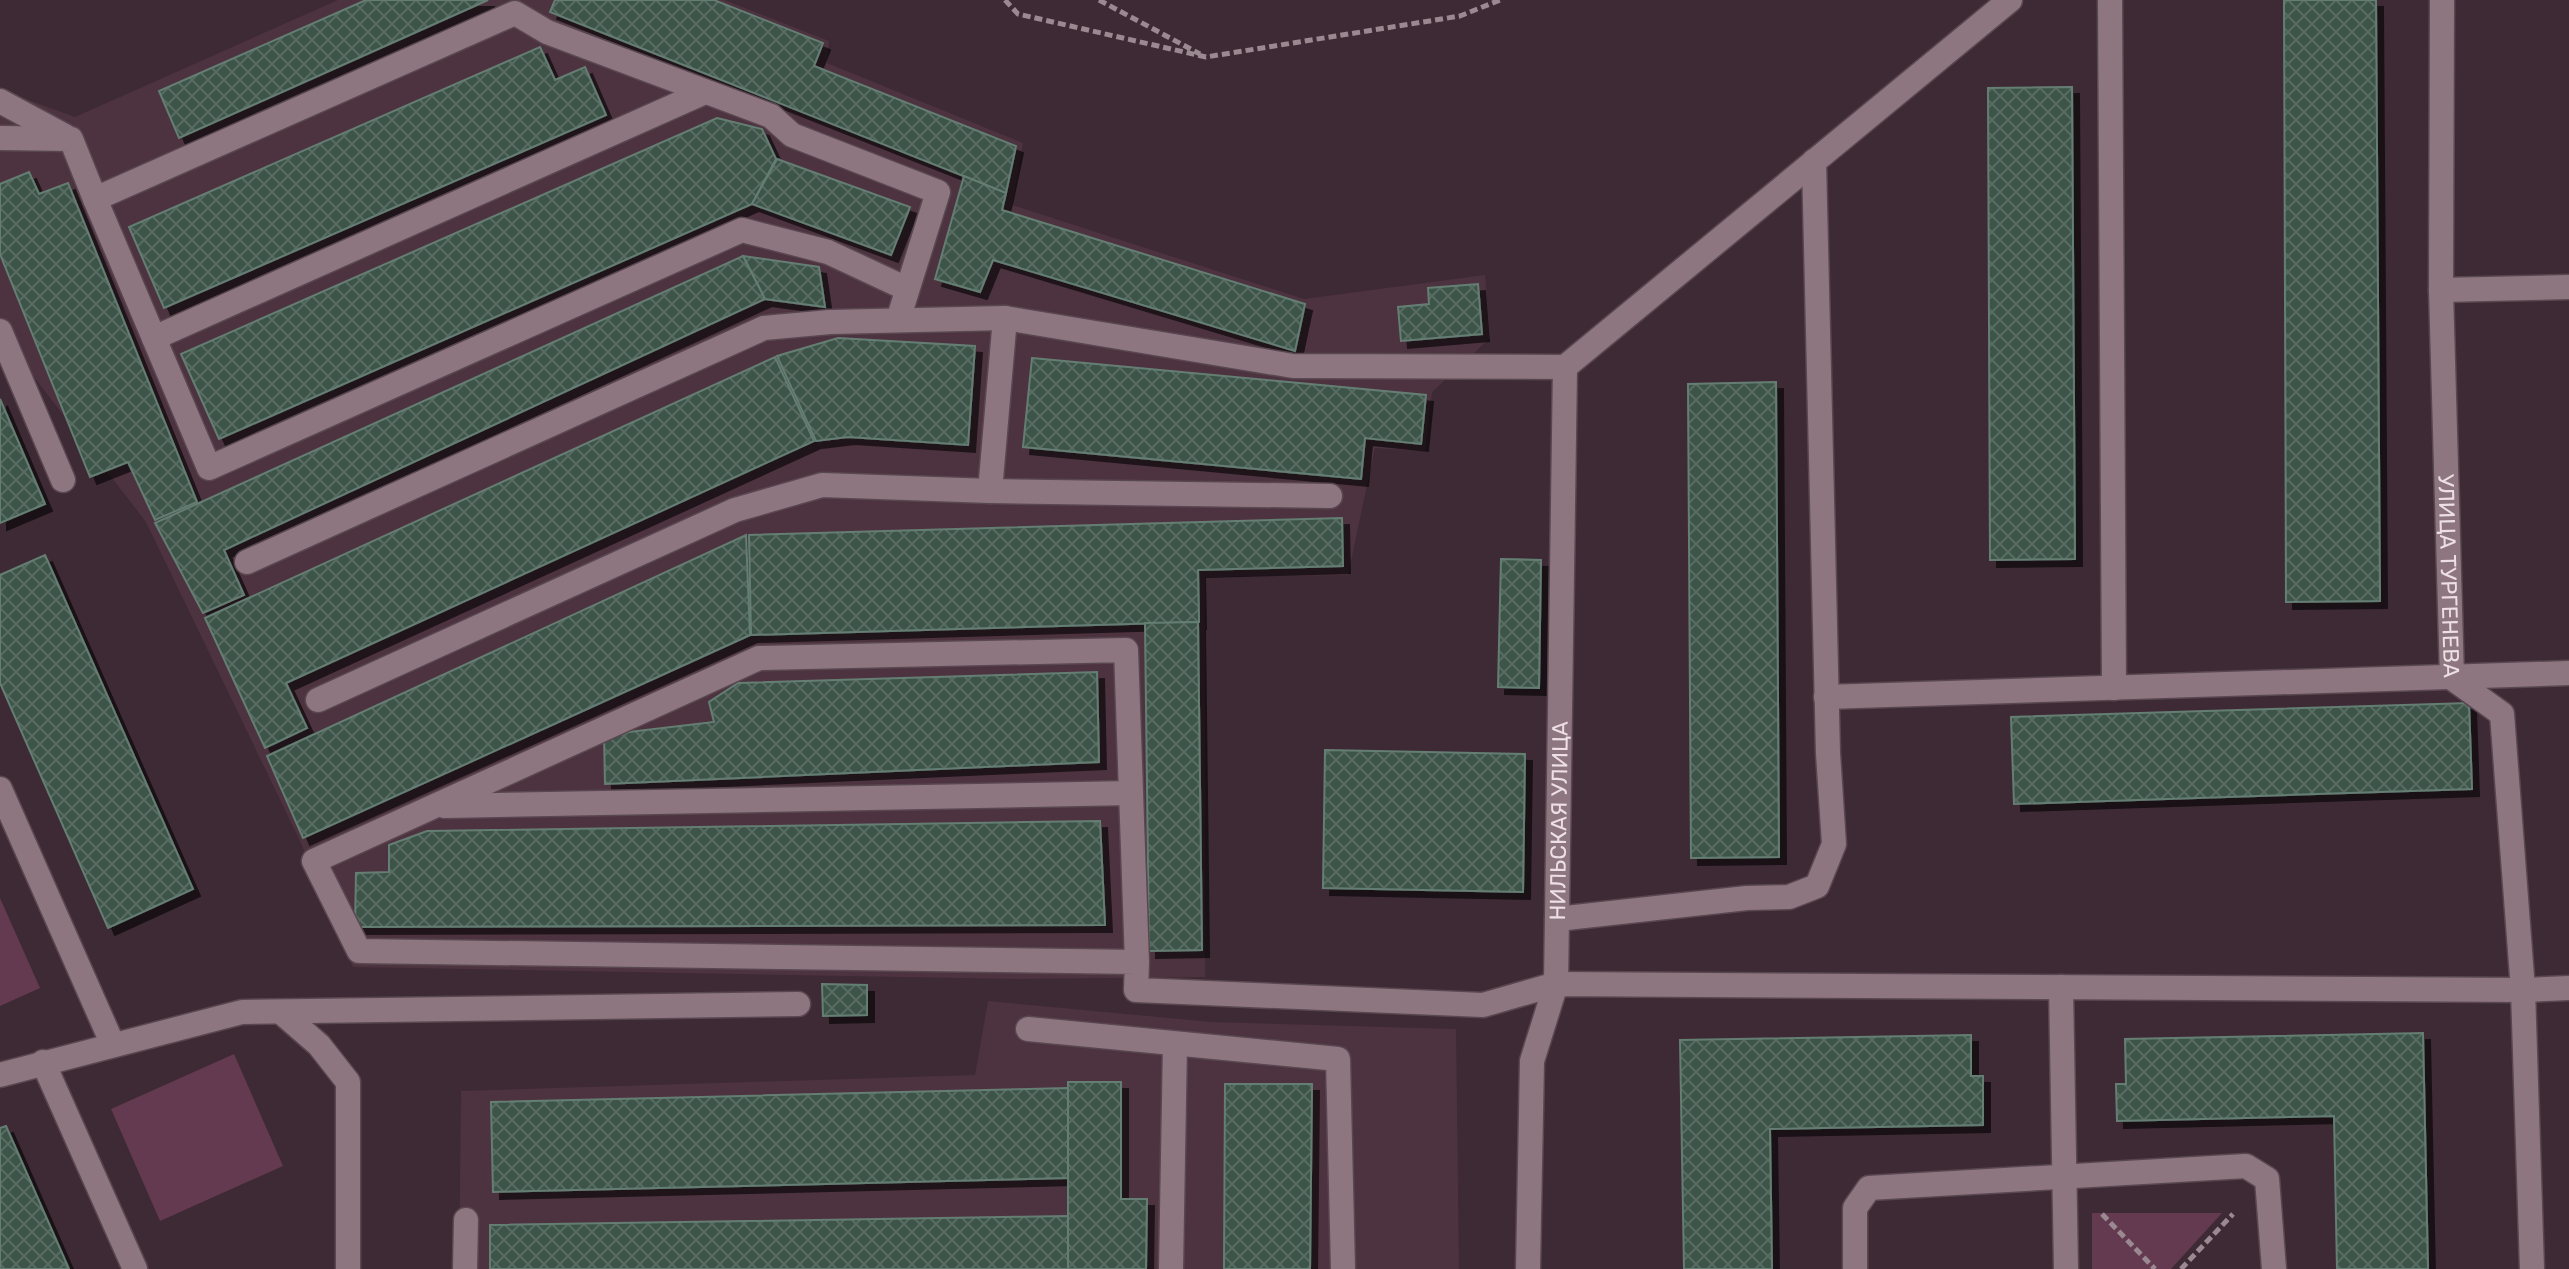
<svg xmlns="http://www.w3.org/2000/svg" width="2569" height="1269" viewBox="0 0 2569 1269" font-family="Rubik,sans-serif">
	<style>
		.built { fill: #4d333f }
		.green { fill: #633a4f }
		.building { fill: url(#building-cross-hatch); stroke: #657e73; stroke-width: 2; filter: url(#shadow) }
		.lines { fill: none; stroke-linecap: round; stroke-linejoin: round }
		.minor-casing { stroke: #594750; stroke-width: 27 }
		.path { stroke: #9a8991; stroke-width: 5; stroke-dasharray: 8 4; stroke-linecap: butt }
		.minor { stroke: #8e7681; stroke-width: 24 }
		.labels { text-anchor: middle; stroke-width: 7; stroke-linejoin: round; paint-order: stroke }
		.street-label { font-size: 22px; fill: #eddfe5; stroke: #3e2a34 }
	</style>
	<defs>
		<pattern id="building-cross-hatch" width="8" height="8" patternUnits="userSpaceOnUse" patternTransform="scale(2)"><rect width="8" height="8" fill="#3c5449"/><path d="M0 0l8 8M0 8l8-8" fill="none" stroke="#586c63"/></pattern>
		<filter id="shadow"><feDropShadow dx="7" dy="7" stdDeviation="0" flood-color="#0009"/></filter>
	</defs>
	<rect width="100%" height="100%" fill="#3e2a34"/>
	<g class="built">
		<path d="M338 0H724L829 41 827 63 1023 143 1012 205 1304 299 1485 275 1490 338 1432 392 1425 451 1375 448 1348 575 1205 577V977L1017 979 353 967 300 841 146 522 0 333V90L75 117Z"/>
		<path d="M988 1001 1212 1022 1456 1029 1459 1269H459L461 1091 975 1075Z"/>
	</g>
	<g class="green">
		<path d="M0 898 40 988 0 1006Z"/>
		<path d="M234 1054 283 1166 160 1221 111 1109Z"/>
		<path d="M2092 1213H2222L2171 1269H2092Z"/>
	</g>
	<g class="building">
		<path d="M366 0H488L179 138 159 91Z"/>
		<path d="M555 0H714L823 43 814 66 1016 146 1006 193 550 12Z"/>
		<path d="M2284 0H2376L2380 601 2286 602Z"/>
		<path d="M540 47 555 80 585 67 606 115 164 308 129 227Z"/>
		<path d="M2072 87 2075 559 1990 560 1988 88Z"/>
		<path d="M717 118 762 129 776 159 752 204 219 439 181 354Z"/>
		<path d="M777 159 910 207 891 255 752 204Z"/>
		<path d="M29 172 39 194 68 183 197 502 155 520 128 462 90 477 0 254V184Z"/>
		<path d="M964 176 1006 193 1002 210 1305 304 1295 351 993 260 980 292 935 279Z"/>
		<path d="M743 256 819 267 825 307 765 299Z"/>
		<path d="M743 256 765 299 224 550 244 595 203 613 155 523Z"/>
		<path d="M1478 284 1482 334 1401 341 1398 307 1429 304 1428 288Z"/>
		<path d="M838 338 975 346 968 445 848 437 816 441 777 356Z"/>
		<path d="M775 357 814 441 286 683 307 728 265 748 205 618Z"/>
		<path d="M1032 358 1426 395 1421 444 1365 438 1361 479 1023 447Z"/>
		<path d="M1776 382 1779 857 1691 858 1688 384Z"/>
		<path d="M0 399 45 504 0 523Z"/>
		<path d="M1342 518 1343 566 1198 570 1199 622 751 635 749 535Z"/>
		<path d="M746 535 750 635 303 838 267 756Z"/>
		<path d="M45 555 193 889 108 928 0 683V575Z"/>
		<path d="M1501 559 1541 560 1539 688 1498 687Z"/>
		<path d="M1198 622 1202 950 1149 951 1145 623Z"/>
		<path d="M1097 672 1099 762 605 784 604 735 714 722 709 702 738 683Z"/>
		<path d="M2469 703 2472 789 2014 804 2011 717Z"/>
		<path d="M1325 750 1525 754 1523 892 1323 888Z"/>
		<path d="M1100 821 1105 925 355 927 356 873 389 872V845L427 831Z"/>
		<path d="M822 984 867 985V1015L823 1016Z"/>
		<path d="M2423 1033 2428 1269H2337L2334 1116 2117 1121 2116 1084H2126L2125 1039Z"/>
		<path d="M1971 1035V1076H1983V1125L1770 1129 1772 1269H1684L1680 1040Z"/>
		<path d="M1068 1082H1121V1199H1147L1146 1269H1068Z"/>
		<path d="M1225 1084H1312L1310 1269H1224Z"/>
		<path d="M1068 1088V1178L493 1192 491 1102Z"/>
		<path d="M6 1126 69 1269H0V1128Z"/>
		<path d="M1068 1216V1269H490V1225Z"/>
	</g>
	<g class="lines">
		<defs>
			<g id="minor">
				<path d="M2110 0 2114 688"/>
				<path id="s1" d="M2442 0 2441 290 2452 678 2502 714 2523 990 2532 1269"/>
				<path d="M0 101 65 136"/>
				<path d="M0 138 71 139 95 199 515 13 547 32 771 116 792 135 938 192 898 320"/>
				<path d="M95 199 209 468 742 230 828 252 907 289"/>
				<path d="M2441 290 2569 287"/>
				<path d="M0 331 63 480"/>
				<path d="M154 338 705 92"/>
				<path d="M990 491 1005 318"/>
				<path d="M247 562 764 328 830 322 1005 318 1293 366 1565 367 2010 0"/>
				<path d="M1826 697 2569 673"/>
				<path d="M318 700 735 510 822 485 990 491 1330 496"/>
				<path d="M0 789 113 1045"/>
				<path d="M445 806 1131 793"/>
				<path d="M1557 919 1747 898 1789 897 1817 886 1834 844 1828 753 1814 161"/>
				<path d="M1137 962 359 951 314 861 759 658 1126 650 1137 962 1136 990 1483 1005 1556 984 2523 990 2569 988"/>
				<path d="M2061 987 2066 1269"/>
				<path d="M281 1012 319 1045 348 1082V1269"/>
				<path d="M1028 1029 1338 1059 1343 1269"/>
				<path d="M43 1062 135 1269"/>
				<path d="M0 1075 242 1012 798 1004"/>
				<path d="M465 1269 466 1220"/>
				<path d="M1171 1269 1175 1044"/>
				<path id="s2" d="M1528 1269 1532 1061 1556 984 1565 367"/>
				<path d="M1855 1269V1208L1869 1188 2246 1166 2267 1179 2274 1269"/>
			</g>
		</defs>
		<use href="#minor" class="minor-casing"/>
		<g class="path">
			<path d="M1005 0 1018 14 1206 57 1460 16 1500 0"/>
			<path d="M1099 0 1200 54"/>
			<path d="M2102 1214 2155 1269"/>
			<path d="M2181 1269 2233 1214"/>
		</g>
		<use href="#minor" class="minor"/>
	</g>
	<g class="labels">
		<g class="street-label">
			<text dy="8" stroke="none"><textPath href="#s1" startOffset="576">УЛИЦА ТУРГЕНЕВА</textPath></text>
			<text dy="8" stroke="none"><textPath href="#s2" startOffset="452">НИЛЬСКАЯ УЛИЦА</textPath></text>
		</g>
	</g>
</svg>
